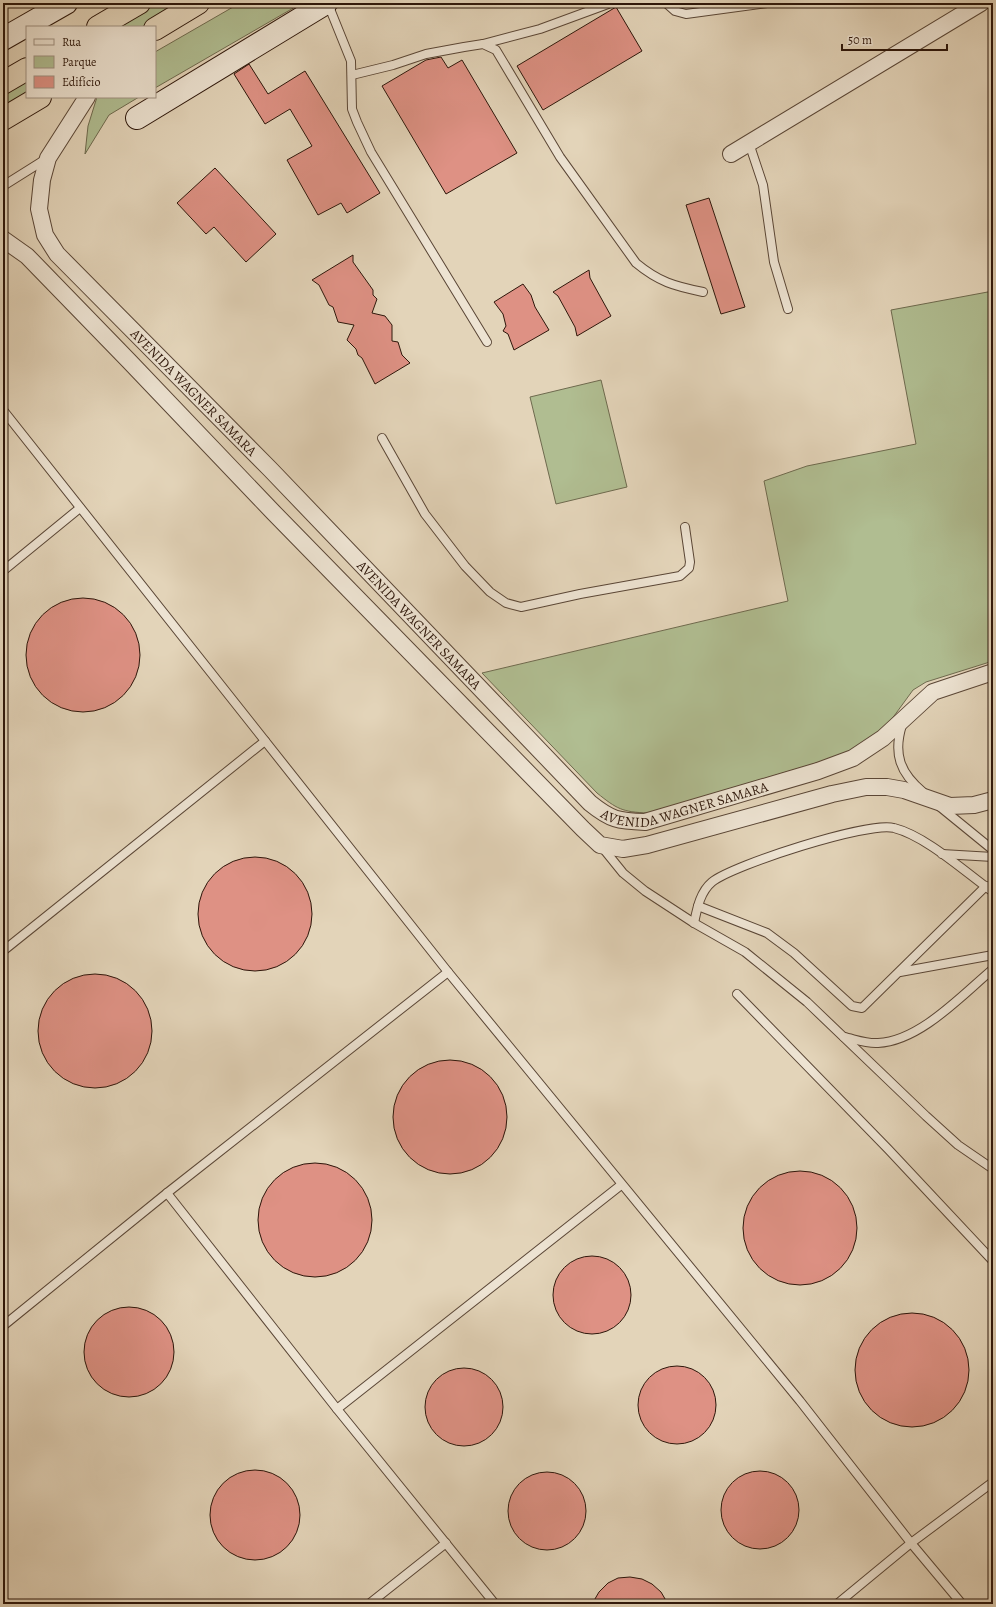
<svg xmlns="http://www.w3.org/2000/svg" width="996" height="1607" viewBox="0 0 996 1607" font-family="Alegreya,serif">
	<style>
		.green { fill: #b0bd91; stroke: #6e6a4e }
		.building { fill: #de9184; stroke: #2d160a }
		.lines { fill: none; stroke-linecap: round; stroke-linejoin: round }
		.lane-casing { stroke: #5a4636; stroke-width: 10 }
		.street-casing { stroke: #5a4636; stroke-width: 18 }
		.secondary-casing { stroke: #2d160a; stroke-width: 24 }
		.highway-casing { stroke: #2d160a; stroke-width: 24 }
		.lane { stroke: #ede3d2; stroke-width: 8 }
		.street { stroke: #ede3d2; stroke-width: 16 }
		.secondary { stroke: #ede3d2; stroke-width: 22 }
		.highway { stroke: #e3d4b9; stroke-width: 22 }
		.labels { text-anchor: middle; stroke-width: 3; stroke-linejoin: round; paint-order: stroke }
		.street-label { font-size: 14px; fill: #2d160a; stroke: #ede3d2 }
	</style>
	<rect width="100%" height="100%" fill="#e3d4b9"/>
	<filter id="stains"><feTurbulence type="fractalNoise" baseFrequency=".005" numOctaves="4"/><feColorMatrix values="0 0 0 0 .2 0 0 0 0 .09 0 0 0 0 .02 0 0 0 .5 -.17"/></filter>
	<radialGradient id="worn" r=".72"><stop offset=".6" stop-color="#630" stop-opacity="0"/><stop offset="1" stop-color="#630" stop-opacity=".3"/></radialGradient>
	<g class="green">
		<path d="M152 3H183L142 27H110Z"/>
		<path d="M240 3H302L155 88V52Z"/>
		<path d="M27 75V94L3 108V89Z"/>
		<path d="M97 97H139L109 115 85 154 88 126Z"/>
		<path d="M993 291V661L926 682 913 690 886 727 854 752 648 813C622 812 617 809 597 793L482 673 788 601 764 481 807 466 916 444 891 310Z"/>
		<path d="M601 380 627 487 556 504 530 397Z"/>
	</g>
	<g class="building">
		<path d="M616 7 642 51 543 110 517 66Z"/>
		<path d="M441 57 448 68 462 60 517 153 446 194 382 86 426 60Z"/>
		<path d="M249 64 268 94 305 71 380 193 347 213 341 203 318 215 287 160 312 146 290 109 265 124 234 74Z"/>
		<path d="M215 168 276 234 246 262 214 227 206 234 177 203Z"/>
		<path d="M709 198 745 307 721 314 686 205Z"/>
		<path d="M353 255V262L373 290V295L377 299 372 313 385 316 392 325V341L398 342 402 355 410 363 375 384 362 358 358 355 356 349 347 340 354 325 338 322 333 307 329 305 319 285 312 280Z"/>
		<path d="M589 270 590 278 611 316 577 336 575 327 558 296 553 292Z"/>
		<path d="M523 284 531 295 535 307 549 330 514 350 508 334 503 331 506 326 503 314 494 302Z"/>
		<circle cx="83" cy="655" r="57"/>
		<circle cx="255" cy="914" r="57"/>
		<circle cx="95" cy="1031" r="57"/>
		<circle cx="450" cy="1117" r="57"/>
		<circle cx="315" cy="1220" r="57"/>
		<circle cx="800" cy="1228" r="57"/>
		<circle cx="592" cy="1295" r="39"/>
		<circle cx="129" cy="1352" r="45"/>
		<circle cx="912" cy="1370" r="57"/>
		<circle cx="677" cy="1405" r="39"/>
		<circle cx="464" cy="1407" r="39"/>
		<circle cx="255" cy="1515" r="45"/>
		<circle cx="760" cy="1510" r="39"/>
		<circle cx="547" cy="1511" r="39"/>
		<path d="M630 1577 642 1579 652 1584 661 1592 668 1604H592L599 1592 608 1583 618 1578Z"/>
	</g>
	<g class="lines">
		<defs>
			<g id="lane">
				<path d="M666 3 675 11 686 14 767 3"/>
				<path d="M328 4 351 61 352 109 357 122 371 152 487 342"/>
				<path d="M483 44 540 29 608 4"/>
				<path d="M352 75 393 65 426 54 464 47 483 44 496 50 560 157 636 263C659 282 674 286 703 292"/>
				<path d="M749 143 763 185 774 262 788 309"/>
				<path d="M3 186 46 159"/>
				<path d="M3 410 448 972 800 1401 911 1543 962 1604"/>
				<path d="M382 438 425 514 465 566 490 592 506 603 521 607 580 594 680 576 689 568 690 562 685 527"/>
				<path d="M3 571 80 508"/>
				<path d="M902 725C893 754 900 773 923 792"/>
				<path d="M939 806 993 850"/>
				<path d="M602 847 623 873 645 891 694 923 745 952 807 1002 926 1116 958 1145 993 1169"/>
				<path d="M942 854 993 857"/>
				<path d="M698 906 767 933 794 953 852 1006 862 1008 986 886"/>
				<path d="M694 923C697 909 700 892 712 882 733 865 869 821 894 828 926 836 965 872 993 892"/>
				<path d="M3 951 265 741"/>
				<path d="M900 972 993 955"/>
				<path d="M737 994 888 1149 993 1261"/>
				<path d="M844 1037C854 1039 867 1044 878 1043 920 1041 962 995 993 969"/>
				<path d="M167 1193 337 1409 495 1604"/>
				<path d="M3 1326 167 1193 448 972"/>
				<path d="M337 1409 621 1185"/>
				<path d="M369 1604 446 1543"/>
				<path d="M837 1604 911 1543 993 1482"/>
			</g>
			<g id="street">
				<path id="s1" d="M87 97 48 158 42 180 39 209 45 235 57 254 270 469 590 803C611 820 618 821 645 822L818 771 853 758 883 738 933 692 993 672"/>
				<path d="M731 154 981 3"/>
				<path d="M3 239 27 256 129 361 273 512 583 829 600 845 623 849 647 845 832 794 866 787H887L904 790 950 806 974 805 993 800"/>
			</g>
			<g id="secondary">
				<path d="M3 39 66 3"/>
				<path d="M137 118 326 3"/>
			</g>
			<g id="highway">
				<path d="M98 27 139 3"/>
				<path d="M155 29 198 3"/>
				<path d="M3 83 27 69"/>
				<path d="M3 119 40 97"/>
			</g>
		</defs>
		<use href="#lane" class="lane-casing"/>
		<use href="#street" class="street-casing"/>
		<use href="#secondary" class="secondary-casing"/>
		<use href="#highway" class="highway-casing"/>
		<use href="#lane" class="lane"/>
		<use href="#street" class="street"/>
		<use href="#secondary" class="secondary"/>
		<use href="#highway" class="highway"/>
	</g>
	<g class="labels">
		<g class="street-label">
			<text dy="5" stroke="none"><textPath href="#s1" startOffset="368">AVENIDA WAGNER SAMARA</textPath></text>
			<text dy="5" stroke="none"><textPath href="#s1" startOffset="692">AVENIDA WAGNER SAMARA</textPath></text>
			<text dy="5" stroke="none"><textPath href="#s1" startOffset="1040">AVENIDA WAGNER SAMARA</textPath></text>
		</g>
	</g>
	<rect width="996" height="1607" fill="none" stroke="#e3d4b9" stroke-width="16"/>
	<rect x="4" y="4" width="988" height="1599" fill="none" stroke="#2d160a" stroke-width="2"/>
	<rect x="8" y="8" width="980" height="1591" fill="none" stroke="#2d160a"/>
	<rect x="26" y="26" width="130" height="72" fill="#ede3d2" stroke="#a09182"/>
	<rect x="34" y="39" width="20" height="6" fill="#ede3d2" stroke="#a09182"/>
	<text x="62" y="46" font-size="12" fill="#2d160a">Rua</text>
	<rect x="34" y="56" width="20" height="12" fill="#b0bd91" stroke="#a09182"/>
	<text x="62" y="66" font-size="12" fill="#2d160a">Parque</text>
	<rect x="34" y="76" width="20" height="12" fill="#de9184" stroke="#a09182"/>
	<text x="62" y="86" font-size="12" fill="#2d160a">Edifício</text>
	<path d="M842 44v6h105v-6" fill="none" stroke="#2d160a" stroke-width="2"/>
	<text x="848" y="44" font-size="12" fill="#2d160a" stroke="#ede3d2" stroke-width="3" paint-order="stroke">50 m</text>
	<rect width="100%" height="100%" filter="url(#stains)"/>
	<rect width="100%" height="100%" fill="url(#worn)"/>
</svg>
